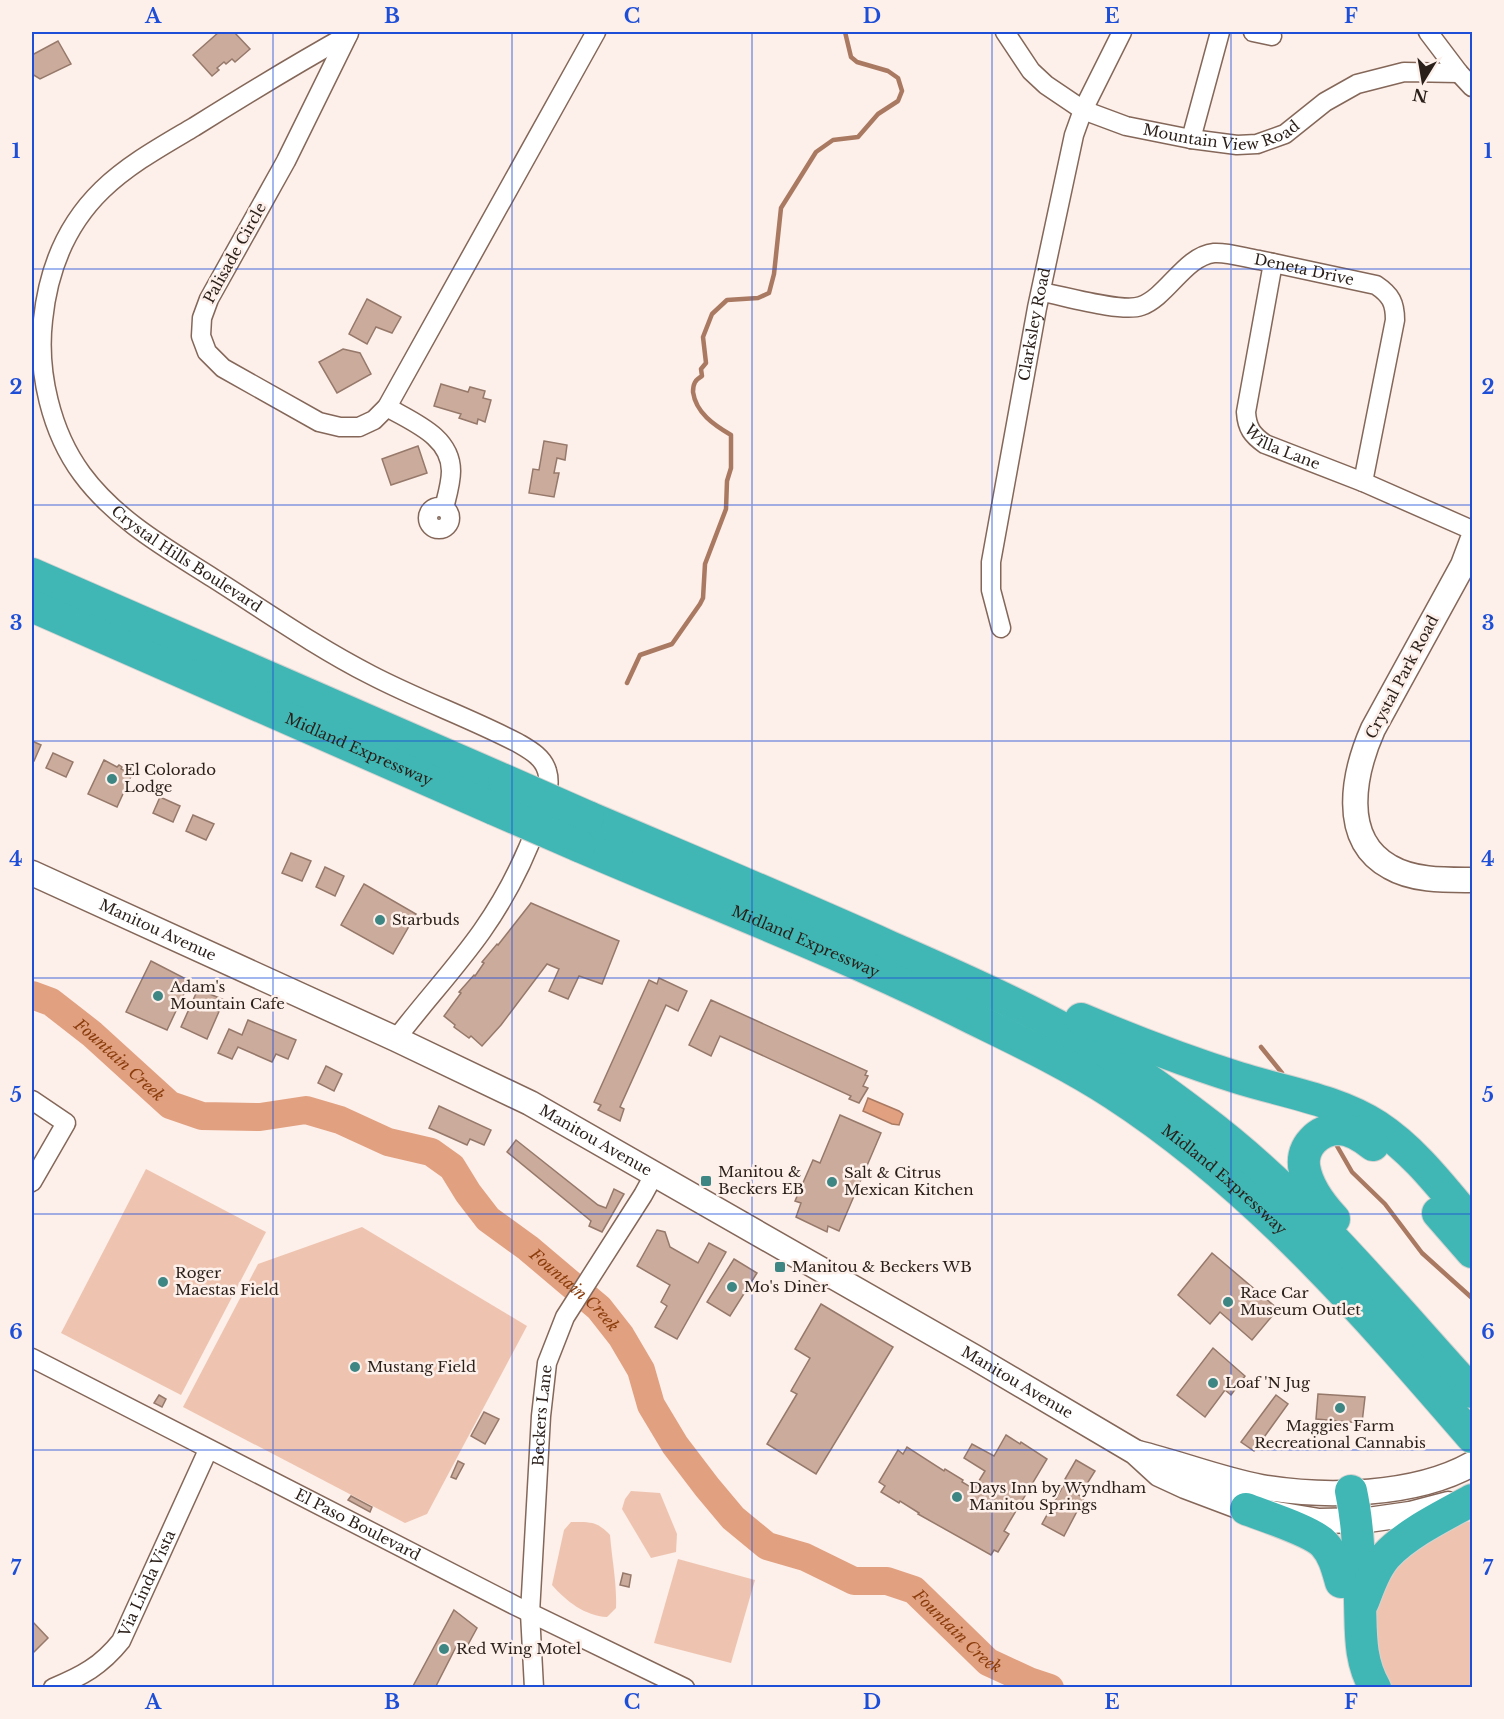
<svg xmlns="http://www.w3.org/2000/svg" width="1504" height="1719" viewBox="0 0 1504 1719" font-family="'Libre Baskerville',serif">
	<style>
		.green { fill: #eec4b0 }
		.water { fill: #e1a080; stroke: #aa7961; stroke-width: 1.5 }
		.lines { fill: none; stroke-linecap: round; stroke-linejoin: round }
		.stream { stroke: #aa7961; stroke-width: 4.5 }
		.river { stroke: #e1a080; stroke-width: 28 }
		.building { fill: #cbab9c; stroke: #96796a; stroke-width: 1.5 }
		.street-casing { stroke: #846759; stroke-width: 21 }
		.secondary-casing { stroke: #846759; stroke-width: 27 }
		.highway-casing { stroke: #d4d2d1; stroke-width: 34 }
		.street { stroke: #fff; stroke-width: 18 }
		.secondary { stroke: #fff; stroke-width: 24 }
		.highway { stroke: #40b7b4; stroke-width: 32 }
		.highway-bridge-casing { stroke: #d4d2d1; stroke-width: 34; stroke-linecap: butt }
		.highway-bridge { stroke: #40b7b4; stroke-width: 32 }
		.grid { fill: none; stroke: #1d4ed8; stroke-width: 1.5; stroke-opacity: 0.55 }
		.poi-dot { fill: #3e8684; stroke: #fdefe9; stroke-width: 2 }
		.labels { text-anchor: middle; stroke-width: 5; stroke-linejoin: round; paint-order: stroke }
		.street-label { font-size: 15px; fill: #2a1f19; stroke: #fdefe9 }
		.poi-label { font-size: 15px; fill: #2a1f19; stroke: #fdefe9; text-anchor: start }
		.water-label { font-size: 16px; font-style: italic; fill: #8b3d0c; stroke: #fdefe9 }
		.neatline { fill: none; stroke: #1d4ed8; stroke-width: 2 }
		.grid-label { font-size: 20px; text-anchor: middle; font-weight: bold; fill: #1d4ed8 }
	</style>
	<rect width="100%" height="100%" fill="#fdefe9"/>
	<g class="green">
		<path d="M146 1169 266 1232 181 1395 61 1333Z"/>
		<path d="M362 1227 527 1326 427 1514 405 1523 183 1407 258 1264Z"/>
		<path d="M631 1491 660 1493 677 1534 676 1552 651 1558 622 1509 625 1499Z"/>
		<path d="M1472 1521V1687H1388L1374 1661 1373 1595 1388 1565 1442 1526Z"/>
		<path d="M571 1522C590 1522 597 1521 610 1535 612 1560 617 1584 616 1608L607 1617C585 1616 566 1601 552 1585L564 1530Z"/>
		<path d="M678 1559 755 1580 731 1663 654 1643Z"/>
	</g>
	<path class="water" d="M868 1098 899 1111 903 1114 899 1125 892 1124 863 1111Z"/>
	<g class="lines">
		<g class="stream">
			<path d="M627 683 640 655 672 644 700 604 703 598 705 564 726 509 727 481 731 468V435C714 425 696 413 693 392 693 384 695 380 702 376L701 369 706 363 703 337 712 314 727 300 758 298 769 293 774 274 781 208 816 152 833 140 858 137 878 114 898 101 902 91 898 78 888 71 857 62 851 57 845 32"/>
			<path d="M1261 1047 1282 1073"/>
			<path d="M1337 1146 1352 1172 1385 1204 1422 1253 1472 1298"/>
		</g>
		<path class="river" id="s1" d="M32 995 51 1002 92 1034 170 1105 202 1116 260 1117 306 1110 340 1120 388 1142 431 1152 452 1167 468 1193 488 1219 528 1248 599 1308 621 1336 641 1370 651 1405 675 1445 707 1487 733 1518 767 1546 805 1557 854 1581H887L914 1590 988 1662 1029 1681 1050 1688"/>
	</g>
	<g class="building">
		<path d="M219 32H234L250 49 235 62 232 59 226 64 224 62 217 68 219 70 212 76 193 55Z"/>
		<path d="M58 41 71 64 40 79 32 74V55Z"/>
		<path d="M367 299 401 317 392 333 376 327 367 344 349 334Z"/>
		<path d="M343 349 360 353 371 374 337 393 319 362Z"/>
		<path d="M441 384 468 392 470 387 485 391 483 398 491 400 485 422 478 419 477 424 459 418 461 414 434 406Z"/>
		<path d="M544 441 567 445 565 460 557 458 554 473H559L554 497 529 493 533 469 539 470Z"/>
		<path d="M418 446 427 473 391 485 382 459Z"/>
		<path d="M32 741 41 745 34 761 32 760Z"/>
		<path d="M53 753 73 762 66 777 46 768Z"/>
		<path d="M104 760 117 767 119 765 122 767 121 769 132 774 117 807 88 794Z"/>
		<path d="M160 797 180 806 173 822 153 813Z"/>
		<path d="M193 815 214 824 206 840 186 831Z"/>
		<path d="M291 853 311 861 302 881 282 873Z"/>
		<path d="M325 867 344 876 335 896 316 887Z"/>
		<path d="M364 884 416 914 393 954 341 925Z"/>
		<path d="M531 903 619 941 602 984 579 976 568 999 549 991 559 969 547 964 501 1025 482 1046 471 1036 469 1038 454 1027 455 1025 444 1016 461 993 459 992 474 975 475 976 484 963 482 962 497 944 498 945Z"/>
		<path d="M151 961 190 981 167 1030 126 1012Z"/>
		<path d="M659 978 687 991 678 1011 666 1005 620 1107 624 1109 620 1121 598 1110 601 1105 594 1102 649 980 657 984Z"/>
		<path d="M198 989 224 1000 207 1039 181 1027Z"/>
		<path d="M711 1000 867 1071 865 1075 868 1076 863 1086 868 1088 859 1103 849 1099 851 1096 720 1036 711 1056 689 1045Z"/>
		<path d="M248 1020 296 1040 288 1059 276 1054 272 1062 238 1047 232 1059 218 1053 229 1029 242 1035Z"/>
		<path d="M326 1066 342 1074 334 1091 318 1083Z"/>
		<path d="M439 1106 491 1130 484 1145 470 1139 467 1145 429 1128Z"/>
		<path d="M840 1115 881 1133 839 1231 828 1226 827 1232 796 1217 801 1203 795 1201 813 1160 820 1163Z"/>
		<path d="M516 1140 598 1205 606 1208 614 1189 624 1194 602 1232 589 1226 591 1221 507 1152Z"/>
		<path d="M657 1230 665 1232 670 1247 698 1263 709 1243 726 1252 677 1339 655 1327 667 1306 661 1302 670 1285 637 1266Z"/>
		<path d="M1212 1253 1278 1309 1252 1340 1220 1312 1210 1324 1178 1295Z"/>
		<path d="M734 1259 757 1273 730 1316 707 1302Z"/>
		<path d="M821 1304 893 1347 816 1474 767 1444 797 1394 791 1391 810 1358 795 1349Z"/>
		<path d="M1213 1348 1245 1376 1231 1395 1225 1390 1205 1417 1177 1395Z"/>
		<path d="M1318 1394 1365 1397 1362 1423 1316 1419Z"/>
		<path d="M159 1395 166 1399 162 1407 154 1403Z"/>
		<path d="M1276 1395 1288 1404 1254 1451 1241 1442Z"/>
		<path d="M484 1412 499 1419 485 1444 471 1436Z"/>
		<path d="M1006 1435 1020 1444 1021 1442 1047 1459 1004 1531 1009 1534 998 1552 994 1550 991 1555 918 1514 919 1513 900 1501 899 1503 881 1492 885 1486 879 1482 898 1450 903 1454 907 1447 944 1471 945 1469 963 1480 962 1482 974 1489 985 1471 964 1458 972 1444 994 1456Z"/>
		<path d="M1076 1460 1095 1471 1083 1490 1065 1479Z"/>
		<path d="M458 1461 464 1464 456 1479 451 1477Z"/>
		<path d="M1063 1486 1084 1498 1064 1536 1042 1524Z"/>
		<path d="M351 1496 372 1507 370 1512 348 1500Z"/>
		<path d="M623 1573 631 1575 629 1587 620 1585Z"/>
		<path d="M454 1610 477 1628 465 1650 456 1647 435 1688H412Z"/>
		<path d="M32 1621 48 1638 32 1654Z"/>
	</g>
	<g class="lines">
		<defs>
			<g id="street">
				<path id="s2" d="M1005 32 1031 71 1046 85 1083 110 1126 126 1191 139 1237 145 1257 144 1285 134 1325 102 1357 84 1404 72 1459 73"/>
				<path d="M1253 32 1272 36"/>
				<path d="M1428 32 1459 73 1472 87"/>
				<path d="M349 33 286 161 209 299 202 318 201 336 207 352 223 368 319 422 340 427H359L374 420 387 407 596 32"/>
				<path id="s3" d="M348 35C296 64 245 95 194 127 162 146 129 164 102 190 66 225 48 271 43 320 37 372 51 432 82 474 116 520 166 548 213 578 265 611 316 647 371 675 419 700 470 718 518 743 530 750 543 757 547 771 552 787 544 806 539 820 525 859 506 897 482 931 456 968 424 1002 396 1039"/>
				<path d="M1191 139 1220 32"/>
				<path id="s4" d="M1273 263 1246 412C1247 428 1252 435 1265 444L1363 482 1472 530"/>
				<path id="s5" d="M1042 292C1064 296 1122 313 1141 306 1167 297 1185 256 1214 253 1229 252 1245 258 1259 260 1298 268 1337 277 1376 285 1391 295 1395 303 1395 320L1363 482"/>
				<path d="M387 407C412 422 451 436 451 471 451 483 447 496 444 508"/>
				<circle cx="439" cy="518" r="11"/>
				<path id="s6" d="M1001 628 991 590V562L1037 308 1074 135 1083 110 1122 32"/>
				<path d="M32 1100 66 1123 32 1182"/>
				<path id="s7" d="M32 1358 516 1606 685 1688"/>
				<path id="s8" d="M53 1688C82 1676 101 1666 121 1641L208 1450"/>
				<path id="s9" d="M534 1688 530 1613 541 1416 547 1363 565 1317 643 1195 655 1173"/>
			</g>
			<g id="secondary">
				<path d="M1472 541 1463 565 1373 729C1354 772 1339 839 1390 867 1414 881 1446 880 1472 880"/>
				<path id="s10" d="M32 873 396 1039 530 1103 974 1357 1135 1452 1159 1474 1185 1486 1246 1509 1319 1521 1368 1520 1410 1514 1448 1504"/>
				<path d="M1138 1453C1179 1463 1219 1479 1261 1487 1325 1498 1415 1496 1472 1464"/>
			</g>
			<g id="highway">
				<path d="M32 574 504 780"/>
				<path id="s11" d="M32 606 494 809"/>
				<path d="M588 817C689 860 790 902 890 947 959 977 1028 1008 1093 1045 1131 1066 1166 1092 1200 1118 1304 1196 1385 1297 1472 1392"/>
				<path id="s12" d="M579 846C709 902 843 953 970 1017 1019 1041 1068 1064 1114 1094 1254 1185 1364 1312 1472 1437"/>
				<path d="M1081 1019C1133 1041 1185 1061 1239 1078 1284 1092 1337 1100 1377 1126 1415 1151 1443 1189 1472 1223"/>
				<path d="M1438 1213 1472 1252"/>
				<path d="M1334 1219C1321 1205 1307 1187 1304 1166 1302 1146 1318 1130 1338 1129 1351 1129 1363 1137 1373 1145"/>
				<path d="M1351 1491C1359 1528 1359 1565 1360 1602 1361 1633 1359 1660 1375 1688"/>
				<path d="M1246 1509C1264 1516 1312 1531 1324 1544 1334 1555 1337 1568 1341 1582"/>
				<path d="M1363 1602C1369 1586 1375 1569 1386 1556 1407 1533 1445 1515 1472 1500"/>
			</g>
		</defs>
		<use href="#street" class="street-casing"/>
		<use href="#secondary" class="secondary-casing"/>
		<use href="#highway" class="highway-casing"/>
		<use href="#street" class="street"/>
		<use href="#secondary" class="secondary"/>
		<use href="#highway" class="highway"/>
		<defs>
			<g id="highway-bridge">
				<path d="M504 780 588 817"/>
				<path d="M494 809 579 846"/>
			</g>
		</defs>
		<use href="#highway-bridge" class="highway-bridge-casing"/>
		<use href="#highway-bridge" class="highway-bridge"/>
	</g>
	<path class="grid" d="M273 32V1688M512 32V1688M752 32V1688M992 32V1688M1231 32V1688M32 269H1472M32 505H1472M32 741H1472M32 978H1472M32 1214H1472M32 1450H1472"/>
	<g class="poi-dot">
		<circle cx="112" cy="779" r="6"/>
		<circle cx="380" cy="920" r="6"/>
		<circle cx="158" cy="996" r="6"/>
		<rect x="700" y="1175" width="12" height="12" rx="3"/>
		<circle cx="832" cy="1182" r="6"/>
		<rect x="774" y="1261" width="12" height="12" rx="3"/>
		<circle cx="163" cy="1282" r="6"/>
		<circle cx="732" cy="1287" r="6"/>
		<circle cx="1228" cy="1302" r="6"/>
		<circle cx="355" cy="1367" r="6"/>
		<circle cx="1213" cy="1383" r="6"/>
		<circle cx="1340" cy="1408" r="6"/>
		<circle cx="957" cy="1497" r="6"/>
		<circle cx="444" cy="1649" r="6"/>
	</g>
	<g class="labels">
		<g class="street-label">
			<text dy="5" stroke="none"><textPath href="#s2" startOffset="256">Mountain View Road</textPath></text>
			<text transform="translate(235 253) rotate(-61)" y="5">Palisade Circle</text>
			<text dy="5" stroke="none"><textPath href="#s5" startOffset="284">Deneta Drive</textPath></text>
			<text dy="5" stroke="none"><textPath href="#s6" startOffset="309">Clarksley Road</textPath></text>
			<text dy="5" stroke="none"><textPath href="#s4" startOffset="207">Willa Lane</textPath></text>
			<text dy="5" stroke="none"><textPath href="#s3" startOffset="735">Crystal Hills Boulevard</textPath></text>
			<text transform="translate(1402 677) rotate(-62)" y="5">Crystal Park Road</text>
			<text dy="5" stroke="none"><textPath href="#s11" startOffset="357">Midland Expressway</textPath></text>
			<text dy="5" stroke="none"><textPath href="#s10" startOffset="138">Manitou Avenue</textPath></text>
			<text dy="5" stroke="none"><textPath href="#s12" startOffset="246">Midland Expressway</textPath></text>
			<text dy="5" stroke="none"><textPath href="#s10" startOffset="624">Manitou Avenue</textPath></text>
			<text dy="5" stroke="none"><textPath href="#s12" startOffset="730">Midland Expressway</textPath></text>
			<text dy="5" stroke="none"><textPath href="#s10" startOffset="1110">Manitou Avenue</textPath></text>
			<text dy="5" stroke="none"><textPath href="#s9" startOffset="273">Beckers Lane</textPath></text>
			<text dy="5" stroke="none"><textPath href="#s7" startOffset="366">El Paso Boulevard</textPath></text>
			<text dy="5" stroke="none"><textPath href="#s8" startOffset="147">Via Linda Vista</textPath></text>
		</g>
		<g class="poi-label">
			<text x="124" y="775">El Colorado<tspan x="124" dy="17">Lodge</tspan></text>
			<text x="392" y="925">Starbuds</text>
			<text x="170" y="992">Adam's<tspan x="170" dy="17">Mountain Cafe</tspan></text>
			<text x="718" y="1177">Manitou &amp;<tspan x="718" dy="17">Beckers EB</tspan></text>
			<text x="844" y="1178">Salt &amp; Citrus<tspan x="844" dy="17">Mexican Kitchen</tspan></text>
			<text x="792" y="1272">Manitou &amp; Beckers WB</text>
			<text x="175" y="1278">Roger<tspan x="175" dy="17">Maestas Field</tspan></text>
			<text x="744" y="1292">Mo's Diner</text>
			<text x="1240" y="1298">Race Car<tspan x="1240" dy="17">Museum Outlet</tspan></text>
			<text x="367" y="1372">Mustang Field</text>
			<text x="1225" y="1388">Loaf 'N Jug</text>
			<text x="1340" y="1431" text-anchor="middle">Maggies Farm<tspan x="1340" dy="17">Recreational Cannabis</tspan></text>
			<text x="969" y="1493">Days Inn by Wyndham<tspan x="969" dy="17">Manitou Springs</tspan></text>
			<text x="456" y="1654">Red Wing Motel</text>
		</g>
		<g class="water-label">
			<text dy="6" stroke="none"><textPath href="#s1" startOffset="110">Fountain Creek</textPath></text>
			<text dy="6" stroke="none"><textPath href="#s1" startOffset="650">Fountain Creek</textPath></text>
			<text dy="6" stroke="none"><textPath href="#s1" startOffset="1191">Fountain Creek</textPath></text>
		</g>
	</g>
	<rect width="1504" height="1719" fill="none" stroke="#fdefe9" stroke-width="66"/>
	<g transform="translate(1423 81) rotate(191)" stroke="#fdefe9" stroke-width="4.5" paint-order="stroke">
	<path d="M0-4.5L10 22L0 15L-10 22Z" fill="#2a1f19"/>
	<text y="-9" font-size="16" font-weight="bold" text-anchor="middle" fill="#2a1f19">N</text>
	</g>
	<rect x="33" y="33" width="1438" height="1653" class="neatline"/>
	<g class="grid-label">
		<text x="153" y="23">A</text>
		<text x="392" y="23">B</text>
		<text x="632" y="23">C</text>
		<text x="872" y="23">D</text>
		<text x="1112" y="23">E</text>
		<text x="1351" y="23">F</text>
		<text x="16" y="158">1</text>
		<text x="1488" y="158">1</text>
		<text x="16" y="394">2</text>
		<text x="1488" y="394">2</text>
		<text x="16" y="630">3</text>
		<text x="1488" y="630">3</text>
		<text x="16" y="866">4</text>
		<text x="1488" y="866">4</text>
		<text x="16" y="1102">5</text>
		<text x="1488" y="1102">5</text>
		<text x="16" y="1339">6</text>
		<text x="1488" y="1339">6</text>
		<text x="16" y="1575">7</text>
		<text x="1488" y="1575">7</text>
		<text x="153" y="1709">A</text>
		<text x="392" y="1709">B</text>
		<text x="632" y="1709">C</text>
		<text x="872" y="1709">D</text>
		<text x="1112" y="1709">E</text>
		<text x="1351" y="1709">F</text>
	</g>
</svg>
